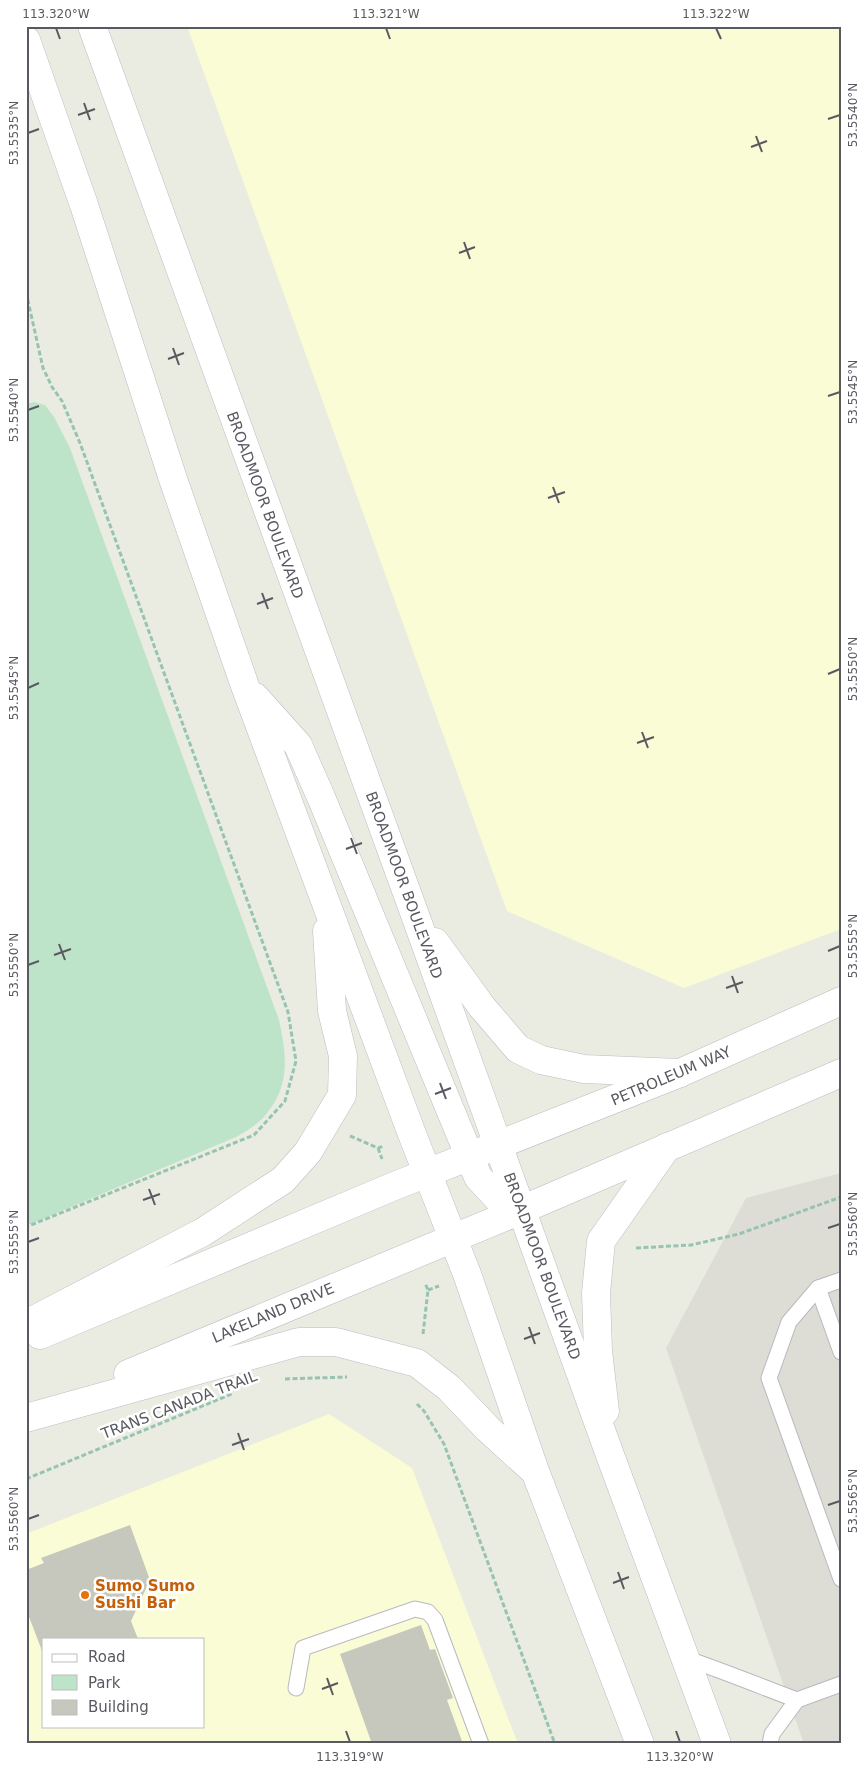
<svg xmlns="http://www.w3.org/2000/svg" width="867" height="1770" viewBox="0 0 867 1770" font-family="'DejaVu Sans',sans-serif">
	<style>
		.commercial { fill: #fafcd5; fill-rule: evenodd }
		.industrial { fill: #ddddd5 }
		.green { fill: #bde3c9 }
		.building { fill: #c6c7bd }
		.lines { fill: none; stroke-linecap: round; stroke-linejoin: round }
		.service-casing { stroke: #b8b9bf; stroke-width: 17 }
		.tertiary-casing { stroke: #b8b9bf; stroke-width: 29 }
		.secondary-casing { stroke: #bbbcc4; stroke-width: 29 }
		.path { stroke: #97c3b1; stroke-width: 3; stroke-dasharray: 5 2.5; stroke-linecap: butt }
		.service { stroke: #fff; stroke-width: 15 }
		.tertiary { stroke: #fff; stroke-width: 28 }
		.secondary { stroke: #fff; stroke-width: 28 }
		.ticks { fill: none; stroke: #595a61; stroke-width: 2 }
		.food-dot { fill: #e8710a; stroke: #fff; stroke-width: 2 }
		.labels { text-anchor: middle; stroke-width: 5; stroke-linejoin: round; paint-order: stroke }
		.street-label { font-size: 15px; fill: #595a61; stroke: #fff }
		.food-label { font-size: 15px; font-weight: bold; fill: #c56008; stroke: #fff; text-anchor: start }
		.neatline { fill: none; stroke: #595a61; stroke-width: 2 }
		.ticks-label { font-size: 12px; text-anchor: middle; fill: #595a61 }
	</style>
	<rect width="100%" height="100%" fill="#ebece1"/>
	<g class="commercial">
		<path d="M187 26H841V929L684 988 507 911Z"/>
		<path d="M329 1414 412 1468 518 1744H26V1534ZM44 1639H204V1726H44Z"/>
	</g>
	<path class="industrial" d="M841 1173V1744H804L666 1348 746 1198Z"/>
	<path class="green" d="M34 402 45 405 54 417 70 448 279 1020C287 1058 291 1088 262 1119 255 1126 245 1132 236 1137L26 1226V404Z"/>
	<g class="building">
		<path d="M130 1525 150 1580 131 1621 138 1639H44V1656L26 1609V1570L44 1563 41 1558Z"/>
		<path d="M421 1625 430 1650 435 1649 453 1698 447 1700 463 1744H372L340 1654Z"/>
	</g>
	<g class="lines">
		<defs>
			<g id="service">
				<path d="M841 1280 818 1288 789 1322 769 1378 841 1579"/>
				<path d="M818 1288 841 1352"/>
				<path d="M685 1658C723 1671 760 1686 797 1700"/>
				<path d="M296 1688 303 1648 415 1609 428 1612 435 1620 481 1744"/>
				<path d="M770 1744 772 1734 797 1700 841 1684"/>
			</g>
			<g id="tertiary">
				<path d="M498 1145 680 1073 841 1001"/>
				<path d="M521 1210 841 1073"/>
			</g>
			<g id="secondary">
				<path d="M92 26 415 915 610 1455 717 1744"/>
				<path d="M26 40 84 205 173 479 245 686 412 1134 467 1274 535 1471 640 1744"/>
				<path d="M255 697 298 745 321 797 478 1177 502 1203 521 1210"/>
				<path d="M435 942 482 1007 518 1049 541 1060 584 1069 680 1073"/>
				<path d="M26 1324 203 1232 283 1180 308 1152 342 1095 343 1056 332 1011 327 931"/>
				<path d="M40 1335 392 1187 485 1150"/>
				<path d="M128 1374 521 1210"/>
				<path d="M605 1411 598 1351 596 1293 601 1241 667 1147"/>
				<path d="M26 1418 299 1342H336L417 1363 449 1388 488 1429 532 1469"/>
			</g>
		</defs>
		<use href="#service" class="service-casing"/>
		<use href="#tertiary" class="tertiary-casing"/>
		<use href="#secondary" class="secondary-casing"/>
		<g class="path">
			<path d="M26 292 43 368 52 387 62 401 80 443 288 1012 296 1061 285 1101 254 1135 26 1227"/>
			<path d="M350 1136 378 1148 384 1146"/>
			<path d="M378 1148 382 1159"/>
			<path d="M636 1248 691 1245 739 1234 841 1197"/>
			<path d="M428 1290 439 1286"/>
			<path d="M423 1334 428 1290 425 1283"/>
			<path d="M285 1379 347 1377"/>
			<path d="M417 1404 424 1411 444 1444 555 1744"/>
			<path d="M26 1479 234 1393"/>
		</g>
		<use href="#service" class="service"/>
		<use href="#tertiary" class="tertiary"/>
		<use href="#secondary" class="secondary"/>
	</g>
	<path class="ticks" d="M56 28 60 39M386 28 390 39M716 28 721 39M84 103 90 120M78 115 95 109M828 119 840 115M28 133 39 129M756 136 762 152M751 147 767 141M464 242 470 259M459 253 475 247M173 348 179 365M168 359 184 353M828 396 840 392M28 410 39 406M553 487 559 503M548 498 565 492M262 593 268 609M257 604 273 598M828 674 840 669M28 688 39 683M642 732 648 748M637 743 654 737M351 838 357 854M346 849 362 843M59 944 65 960M828 951 840 946M54 955 71 949M28 965 39 961M732 976 738 993M726 988 743 982M440 1083 446 1099M435 1094 451 1088M149 1189 155 1205M143 1200 160 1194M828 1228 840 1224M28 1242 39 1238M529 1327 535 1344M524 1339 540 1333M238 1433 244 1450M232 1445 249 1439M828 1505 840 1501M28 1519 39 1515M618 1572 624 1589M613 1583 629 1577M327 1678 333 1695M322 1689 338 1683M346 1731 350 1742M676 1731 680 1742"/>
	<circle class="food-dot" cx="85" cy="1595" r="5"/>
	<g class="labels">
		<g class="street-label">
			<text transform="translate(265 505) rotate(70)" y="5">BROADMOOR BOULEVARD</text>
			<text transform="translate(404 885) rotate(70)" y="5">BROADMOOR BOULEVARD</text>
			<text transform="translate(671 1076) rotate(-23)" y="5">PETROLEUM WAY</text>
			<text transform="translate(542 1266) rotate(70)" y="5">BROADMOOR BOULEVARD</text>
			<text transform="translate(273 1313) rotate(-23)" y="5">LAKELAND DRIVE</text>
			<text transform="translate(179 1405) rotate(-21)" y="5">TRANS CANADA TRAIL</text>
		</g>
		<g class="food-label">
			<text x="95" y="1591">Sumo Sumo<tspan x="95" dy="17">Sushi Bar</tspan></text>
		</g>
	</g>
	<rect width="867" height="1770" fill="none" stroke="#ffffff" stroke-width="55"/>
	<rect x="42" y="1638" width="162" height="90" fill="#ffffff" stroke="#bdbdc0"/>
	<rect x="52" y="1654" width="25" height="8" fill="#ffffff" stroke="#bdbdc0"/>
	<text x="88" y="1662" font-size="15" fill="#595a61">Road</text>
	<rect x="52" y="1675" width="25" height="15" fill="#bde3c9" stroke="#bdbdc0"/>
	<text x="88" y="1688" font-size="15" fill="#595a61">Park</text>
	<rect x="52" y="1700" width="25" height="15" fill="#c6c7bd" stroke="#bdbdc0"/>
	<text x="88" y="1712" font-size="15" fill="#595a61">Building</text>
	<rect x="28" y="28" width="812" height="1714" class="neatline"/>
	<g class="ticks-label">
		<text x="56" y="18">113.320°W</text>
		<text x="386" y="18">113.321°W</text>
		<text x="716" y="18">113.322°W</text>
		<text transform="translate(853 115) rotate(-90)" y="4">53.5540°N</text>
		<text transform="translate(14 133) rotate(-90)" y="4">53.5535°N</text>
		<text transform="translate(853 392) rotate(-90)" y="4">53.5545°N</text>
		<text transform="translate(14 410) rotate(-90)" y="4">53.5540°N</text>
		<text transform="translate(853 669) rotate(-90)" y="4">53.5550°N</text>
		<text transform="translate(14 688) rotate(-90)" y="4">53.5545°N</text>
		<text transform="translate(853 946) rotate(-90)" y="4">53.5555°N</text>
		<text transform="translate(14 965) rotate(-90)" y="4">53.5550°N</text>
		<text transform="translate(853 1224) rotate(-90)" y="4">53.5560°N</text>
		<text transform="translate(14 1242) rotate(-90)" y="4">53.5555°N</text>
		<text transform="translate(853 1501) rotate(-90)" y="4">53.5565°N</text>
		<text transform="translate(14 1519) rotate(-90)" y="4">53.5560°N</text>
		<text x="350" y="1761">113.319°W</text>
		<text x="680" y="1761">113.320°W</text>
	</g>
</svg>
